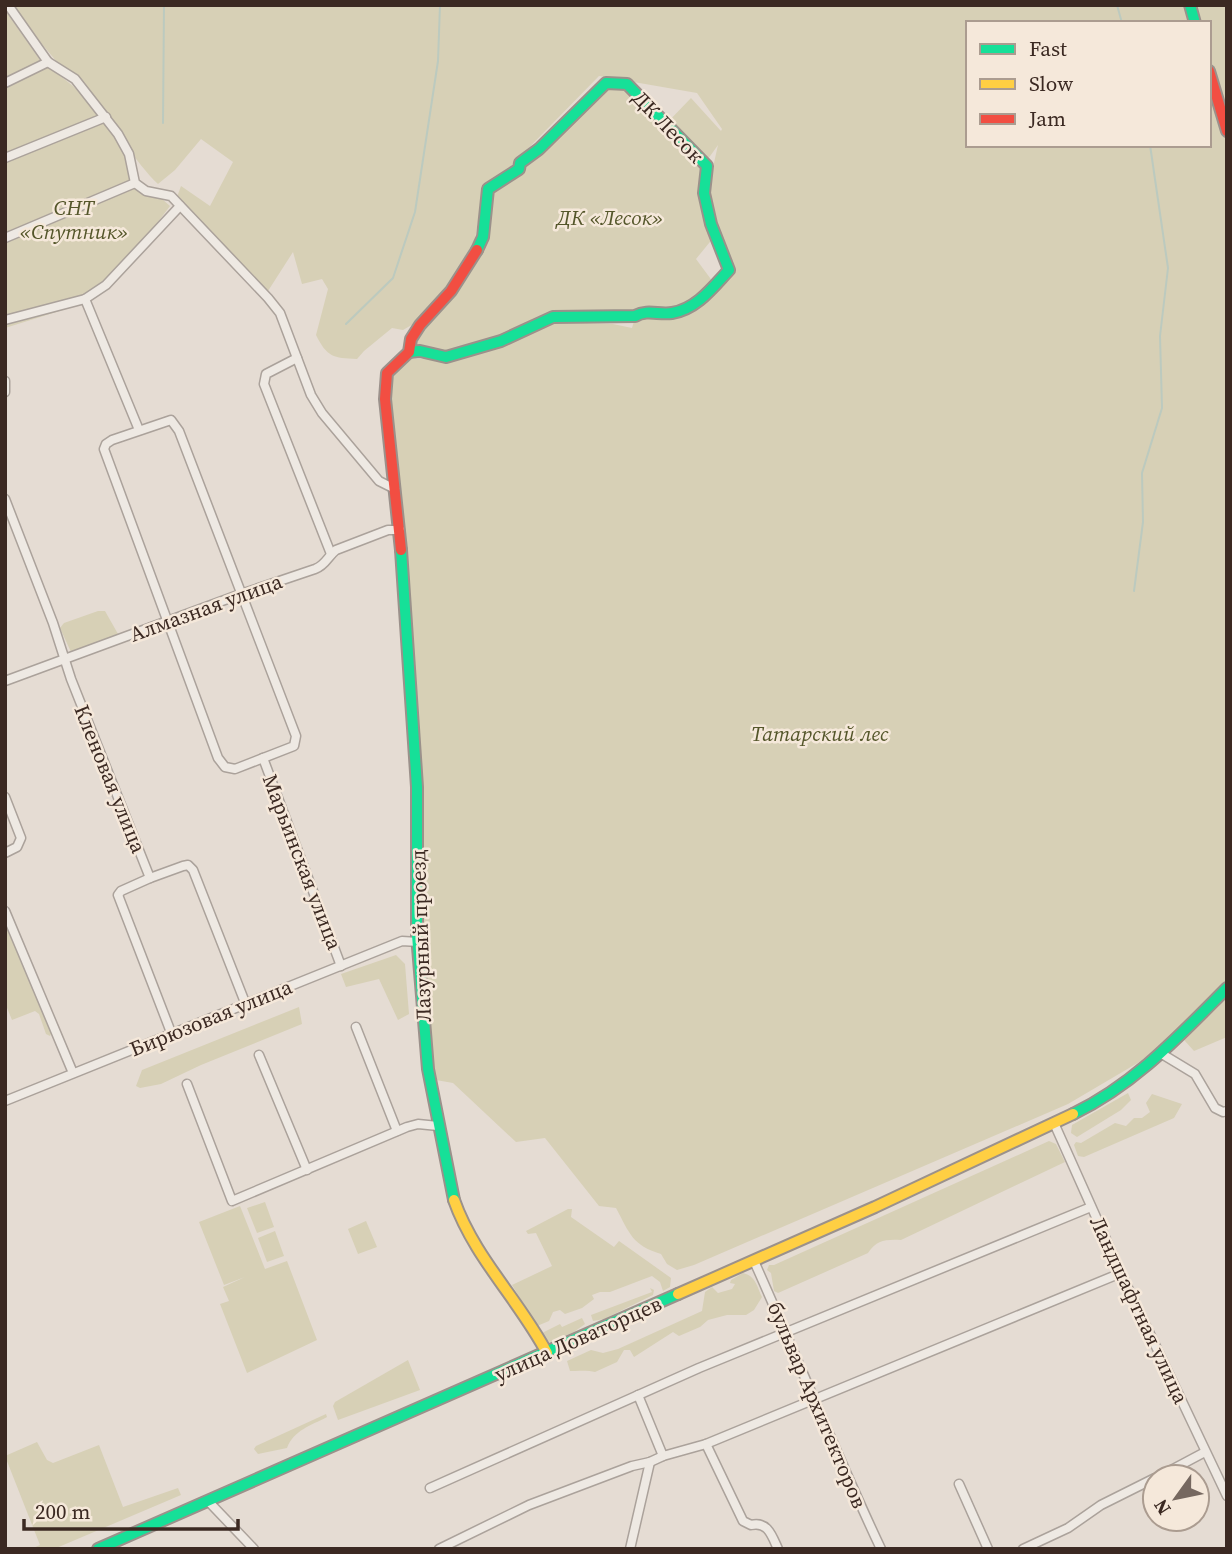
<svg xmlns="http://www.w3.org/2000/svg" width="1232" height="1554" viewBox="0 0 1232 1554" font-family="'Source Serif 4',serif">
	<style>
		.green { fill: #d7d0b6; fill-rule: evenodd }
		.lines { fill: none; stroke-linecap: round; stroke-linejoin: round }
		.stream { stroke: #bccabf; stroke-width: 2 }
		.street-casing { stroke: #aba29b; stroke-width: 11 }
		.fast-casing { stroke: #9b918b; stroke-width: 14 }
		.slow-casing { stroke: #9b918b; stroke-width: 14 }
		.jam-casing { stroke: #9b918b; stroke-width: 14 }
		.street { stroke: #eee9e3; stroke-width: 8 }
		.fast { stroke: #16e098; stroke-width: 10 }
		.slow { stroke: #ffcf43; stroke-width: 10 }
		.jam { stroke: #f24e42; stroke-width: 10 }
		.labels { text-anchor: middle; stroke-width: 5; stroke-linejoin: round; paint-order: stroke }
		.street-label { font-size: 21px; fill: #3b2922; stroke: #f5e8da }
		.park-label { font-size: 21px; font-style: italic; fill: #54562a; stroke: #f5e8da }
	</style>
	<rect width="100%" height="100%" fill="#e5dcd3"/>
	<g class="green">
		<path d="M14 5H1227V1037L1194 1051 1176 1031 1141 1061 1068 1104 694 1265 677 1270 667 1264 661 1254C632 1245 630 1234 616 1208L599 1206 545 1138 516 1142 453 1083 436 1080 432 1070C421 891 413 711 404 531 402 480 381 418 393 369L410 359H444L506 344 555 322 613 324 632 328 634 321 642 317 634 313 549 315 499 340 446 354 419 349 413 342 425 324 482 254 490 194 519 173 609 86 629 90 665 125 691 98 721 131 722 129 697 93 599 76 506 171 483 191 475 239 454 277 422 319 403 330 392 328 364 351 357 359C333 358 327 357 316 335L328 289 322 279 302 284 293 252 268 291 177 197 181 186 210 206 233 162 201 139 175 170 158 184C134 161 121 133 95 112 103 124 116 132 122 147 128 160 129 175 135 189L162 199 170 206 111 284 82 304 5 328V10L40 60 73 86 85 99 79 88 41 43ZM968 23H1209V145H968ZM718 145 708 190 715 230 732 273 713 282 696 259 714 237 703 166Z"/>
		<path d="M98 611H105L118 634 71 652 60 628 64 623Z"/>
		<path d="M5 922 52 1032 50 1036 46 1034 39 1014 35 1011 12 1020 5 1003Z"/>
		<path d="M396 955 405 964 409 1014 398 1020 379 979 346 987 341 974Z"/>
		<path d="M299 1007 302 1024 201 1065 161 1084 140 1088 136 1086 142 1070Z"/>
		<path d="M1128 1093 1131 1100 1121 1110 1077 1137 1071 1133 1072 1125Z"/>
		<path d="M1152 1094 1182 1104 1174 1118 1084 1157 1078 1156 1074 1145 1076 1142 1081 1143 1115 1123 1126 1126 1134 1118H1142L1150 1112 1146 1103Z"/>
		<path d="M1049 1141 1056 1144 1065 1162 901 1240C887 1239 876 1240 868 1253L778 1293 774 1291 771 1273 767 1270 769 1265H774Z"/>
		<path d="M265 1202 274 1227 257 1233 247 1208Z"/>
		<path d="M240 1206 265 1269 287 1261 317 1340 247 1373 220 1304 229 1301 223 1287 245 1277 224 1285 199 1222Z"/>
		<path d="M568 1209H572L571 1217 614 1247 619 1241 671 1278 670 1287 663 1291 660 1282 652 1276 610 1292H600L592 1295 594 1299 582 1308 565 1314 560 1310 553 1312 549 1321 537 1326 512 1285 552 1266 536 1233 528 1234 526 1231Z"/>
		<path d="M366 1221 377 1247 358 1254 348 1229Z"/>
		<path d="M275 1231 284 1256 267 1262 258 1238Z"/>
		<path d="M743 1273C756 1276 757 1287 762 1297L754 1310 746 1315H727L708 1320 700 1327 679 1336 673 1332 634 1357 630 1350H624L617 1362 595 1372C589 1370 576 1371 570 1371L567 1361 591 1350 603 1353 618 1349 702 1311 705 1292 712 1287 718 1293 732 1289 735 1284 730 1283 731 1280Z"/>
		<path d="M650 1288 654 1290 653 1295 604 1319 593 1321 591 1315 652 1292Z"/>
		<path d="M582 1318 585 1324 574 1332 551 1342 546 1341 542 1333 560 1324 562 1327Z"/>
		<path d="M408 1360 420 1390 338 1420 333 1406 335 1402Z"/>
		<path d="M326 1414 327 1417C310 1426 294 1430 287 1448L258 1454 254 1449 256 1446Z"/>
		<path d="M37 1442 47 1460 53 1463 99 1445 123 1507 178 1488 181 1495 54 1549H31L40 1545 5 1456Z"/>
	</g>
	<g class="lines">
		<g class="stream">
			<path d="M1117 5 1122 23"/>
			<path d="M163 123 164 5"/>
			<path d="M346 324 393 278 415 212 438 61 440 5"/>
			<path d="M1134 591 1143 522 1142 473 1162 408 1160 336 1168 268 1150 145"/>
		</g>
		<defs>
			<g id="street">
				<path d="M8 5 48 62 75 79 118 134 129 154 135 183 146 191 171 196 268 298 280 313 311 395 322 413 379 481 395 489"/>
				<path d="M5 83 48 62"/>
				<path d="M5 158 106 117"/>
				<path d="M5 238 135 183"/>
				<path d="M85 299 139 430"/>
				<path d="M5 320 85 299 106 285 180 206"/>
				<path d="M297 358 266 374 264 384 331 554"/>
				<path d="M5 381V392"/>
				<path d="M171 420 179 431 296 736 294 746 235 769 225 767 218 758 104 449 106 444 112 440Z"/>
				<path d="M5 499 53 623 71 679 150 878 183 866 188 865 193 870 246 1005"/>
				<path d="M5 681 241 594 315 569C326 565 327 557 336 550L388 530H400"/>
				<path d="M263 758 341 966"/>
				<path d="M5 797 21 838 17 847 5 853"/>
				<path d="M150 878 121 891 118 895 172 1035"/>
				<path d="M5 911 73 1073"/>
				<path d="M356 1027 397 1131"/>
				<path d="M1162 1054 1195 1074 1215 1108 1223 1112 1227 1111"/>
				<path d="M259 1055 307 1170"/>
				<path d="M187 1084 232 1201 407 1127 418 1124 438 1126"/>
				<path d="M5 1101 402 941 418 942"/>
				<path d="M1054 1123 1121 1273 1227 1496"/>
				<path d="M754 1261C797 1357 836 1454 881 1549"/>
				<path d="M706 1444 1121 1273"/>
				<path d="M663 1456 706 1444 743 1521 751 1525C768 1521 772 1536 778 1549"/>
				<path d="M1158 1477 1205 1452"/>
				<path d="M959 1484 988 1549"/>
				<path d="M430 1488 699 1368 1091 1207"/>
				<path d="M209 1502 254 1549"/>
				<path d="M439 1549 529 1505 632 1466 650 1462 663 1456 638 1395"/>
				<path d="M630 1549 650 1462"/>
				<path d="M1023 1549 1068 1528 1101 1505 1155 1478"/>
			</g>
			<g id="fast">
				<path d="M1190 5 1195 23"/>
				<path d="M409 352 420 351 446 357 501 341 553 317 635 316C648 309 658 315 672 313 697 309 713 287 729 270L711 224 704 193 707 166 627 84 606 83 539 149 520 163 519 169 488 189 483 237 477 250"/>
				<path d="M401 550 417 787V935L428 1069 454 1200"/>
				<path d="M1073 1114C1135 1084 1179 1036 1227 988"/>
				<path d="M98 1549 678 1294"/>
			</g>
			<g id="slow">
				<path d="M454 1200C474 1257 519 1300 547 1353"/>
				<path d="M678 1294 875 1207 1073 1114"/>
			</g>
			<g id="jam">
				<path d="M1209 71 1227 131"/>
				<path d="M401 550 385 399 387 373 409 352 411 339 420 325 451 291 477 250"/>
			</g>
		</defs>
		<use href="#street" class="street-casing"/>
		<use href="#fast" class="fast-casing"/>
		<use href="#slow" class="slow-casing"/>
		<use href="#jam" class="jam-casing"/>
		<use href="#street" class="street"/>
		<use href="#fast" class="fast"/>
		<use href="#slow" class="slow"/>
		<use href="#jam" class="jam"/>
	</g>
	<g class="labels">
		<g class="street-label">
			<text transform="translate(668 127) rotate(46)" y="7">ДК Лесок</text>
			<text transform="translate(206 608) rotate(-20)" y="7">Алмазная улица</text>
			<text transform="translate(110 779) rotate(68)" y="7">Кленовая улица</text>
			<text transform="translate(302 862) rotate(69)" y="7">Марьинская улица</text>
			<text transform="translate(421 936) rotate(-92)" y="7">Лазурный проезд</text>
			<text transform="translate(211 1018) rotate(-22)" y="7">Бирюзовая улица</text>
			<text transform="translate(1139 1310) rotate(65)" y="7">Ландшафтная улица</text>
			<text transform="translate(578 1339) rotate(-24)" y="7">улица Доваторцев</text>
			<text transform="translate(817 1405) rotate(67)" y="7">бульвар Архитекторов</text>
		</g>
		<g class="park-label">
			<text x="74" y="215">СНТ<tspan x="74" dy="24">«Спутник»</tspan></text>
			<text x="610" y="225">ДК «Лесок»</text>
			<text x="820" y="741">Татарский лес</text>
		</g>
	</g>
	<rect width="1232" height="1554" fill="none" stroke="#3b2922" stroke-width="14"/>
	<rect x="966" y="21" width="245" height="126" fill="#f5e8da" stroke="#ab9c90" stroke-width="2"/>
	<rect x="980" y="44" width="35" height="10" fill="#16e098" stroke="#ab9c90" stroke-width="2"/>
	<text x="1029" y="56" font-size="21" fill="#3b2922">Fast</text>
	<rect x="980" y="79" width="35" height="10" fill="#ffcf43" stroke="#ab9c90" stroke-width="2"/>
	<text x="1029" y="91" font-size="21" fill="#3b2922">Slow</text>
	<rect x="980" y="114" width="35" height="10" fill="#f24e42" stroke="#ab9c90" stroke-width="2"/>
	<text x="1029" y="126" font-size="21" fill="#3b2922">Jam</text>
	<g transform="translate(1176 1498) rotate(237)"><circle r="33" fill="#f5e8da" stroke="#ab9c90" stroke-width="2"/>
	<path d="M0-5L12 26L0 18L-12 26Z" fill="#766860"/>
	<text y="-10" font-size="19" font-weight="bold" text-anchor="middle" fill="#3b2922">N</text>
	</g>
	<path d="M24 1519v10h214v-10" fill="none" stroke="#3b2922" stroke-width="3.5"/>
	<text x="35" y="1519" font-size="21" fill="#3b2922" stroke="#f5e8da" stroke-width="5" paint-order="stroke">200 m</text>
</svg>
